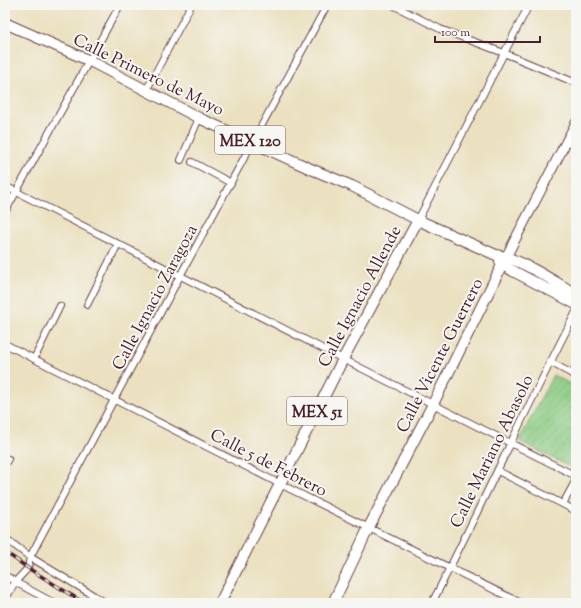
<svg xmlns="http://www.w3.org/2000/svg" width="581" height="608" viewBox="0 0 581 608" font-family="'Sorts Mill Goudy',serif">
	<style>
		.garden { fill: url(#garden-furrows); stroke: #6a7456 }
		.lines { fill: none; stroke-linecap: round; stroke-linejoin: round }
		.street-casing { stroke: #623c41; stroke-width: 8 }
		.secondary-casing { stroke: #623c41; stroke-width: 11 }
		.primary-casing { stroke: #623c41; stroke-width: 12 }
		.street { stroke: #fff; stroke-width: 6 }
		.secondary { stroke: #fff; stroke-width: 9 }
		.primary { stroke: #fff; stroke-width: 10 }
		.rail-casing { stroke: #4a1f2b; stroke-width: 3.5 }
		.rail { stroke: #f6f6f2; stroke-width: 2; stroke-dasharray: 6; stroke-linecap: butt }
		.labels { text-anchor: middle; stroke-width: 4; stroke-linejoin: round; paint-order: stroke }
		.shield { fill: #f6f6f2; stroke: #7e6067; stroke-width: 1 }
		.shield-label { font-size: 16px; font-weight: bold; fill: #4a1f2b }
		.street-label { font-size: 17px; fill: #4a1f2b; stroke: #f6f6f2 }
	</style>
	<defs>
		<pattern id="garden-furrows" width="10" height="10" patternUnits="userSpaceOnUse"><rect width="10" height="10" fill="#8aca82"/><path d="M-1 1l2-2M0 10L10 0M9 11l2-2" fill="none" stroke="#79ad70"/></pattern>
	</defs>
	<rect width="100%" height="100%" fill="#f6f6f2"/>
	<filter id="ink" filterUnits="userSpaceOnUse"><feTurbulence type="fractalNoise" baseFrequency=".025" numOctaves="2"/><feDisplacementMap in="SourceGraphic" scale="8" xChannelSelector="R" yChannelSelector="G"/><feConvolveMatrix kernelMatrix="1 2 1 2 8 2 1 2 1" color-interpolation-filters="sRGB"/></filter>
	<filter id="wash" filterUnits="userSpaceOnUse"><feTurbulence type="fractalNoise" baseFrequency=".012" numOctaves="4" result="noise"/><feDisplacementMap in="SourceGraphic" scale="16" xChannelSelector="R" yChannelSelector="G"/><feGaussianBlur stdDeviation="0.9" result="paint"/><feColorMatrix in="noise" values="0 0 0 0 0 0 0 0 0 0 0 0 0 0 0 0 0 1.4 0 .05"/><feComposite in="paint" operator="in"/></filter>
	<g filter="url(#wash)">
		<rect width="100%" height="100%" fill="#ebe1c0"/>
		<path class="garden" d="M553 375 576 387V470L519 441Z"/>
	</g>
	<g filter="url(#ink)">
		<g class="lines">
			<defs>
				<g id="street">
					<path d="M393 5 440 29 504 53 576 83"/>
					<path d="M147 89 191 5"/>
					<path d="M181 160 199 118"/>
					<path d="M192 162 231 183"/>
					<path d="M5 186 343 359 576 476"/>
					<path d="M5 212 120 5"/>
					<path d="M418 220 529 5"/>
					<path d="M87 305 118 244"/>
					<path d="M5 344 280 484 521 603"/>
					<path d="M34 359 60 306"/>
					<path d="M550 362 576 376"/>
					<path d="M5 464 8 459"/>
					<path d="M498 471 576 511"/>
					<path d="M563 504 576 480"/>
					<path d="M5 538 30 557 106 603"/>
					<path d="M5 575 15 582 54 603"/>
					<path d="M5 600 15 582 28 568 30 557 180 276 327 5"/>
					<path d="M432 603C481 507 526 408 576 312"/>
				</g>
				<path id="secondary" d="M506 257 576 123"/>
				<g id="primary">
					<path d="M5 23 90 61 199 118 311 169 352 186 418 220 496 255C520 258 554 282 576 294"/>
					<path d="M500 261 503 265 513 271 576 304"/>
					<path d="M220 603 343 359 418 220"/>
					<path d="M333 603 369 527 433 404 506 257"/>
				</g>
			</defs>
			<use href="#street" class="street-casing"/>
			<use href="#secondary" class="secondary-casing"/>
			<use href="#primary" class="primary-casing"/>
			<use href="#street" class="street"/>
			<use href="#secondary" class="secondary"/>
			<use href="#primary" class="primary"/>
			<defs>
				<path id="rail" d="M5 552 28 568 84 603"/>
			</defs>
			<use href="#rail" class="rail-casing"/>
			<use href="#rail" class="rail"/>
		</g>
	</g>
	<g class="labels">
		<g class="shield">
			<rect x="215" y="126" width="70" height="28" rx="3"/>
			<rect x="287" y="397" width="60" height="28" rx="3"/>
		</g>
		<g class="shield-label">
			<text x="250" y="146">MEX 120</text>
			<text x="317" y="417">MEX 51</text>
		</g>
		<g class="street-label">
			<text transform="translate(149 74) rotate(26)" y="6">Calle Primero de Mayo</text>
			<text transform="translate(359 296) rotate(-62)" y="6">Calle Ignacio Allende</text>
			<text transform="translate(154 297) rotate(-62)" y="6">Calle Ignacio Zaragoza</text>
			<text transform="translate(439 355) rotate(-63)" y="6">Calle Vicente Guerrero</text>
			<text transform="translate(491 451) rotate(-64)" y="6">Calle Mariano Abasolo</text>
			<text transform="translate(269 462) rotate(27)" y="6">Calle 5 de Febrero</text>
		</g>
	</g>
	<rect width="581" height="608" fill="none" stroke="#f6f6f2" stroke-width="20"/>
	<path d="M435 36v6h105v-6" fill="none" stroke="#4a1f2b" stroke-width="2"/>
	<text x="441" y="36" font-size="12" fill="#4a1f2b" stroke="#f6f6f2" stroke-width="3" paint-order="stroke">100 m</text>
</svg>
